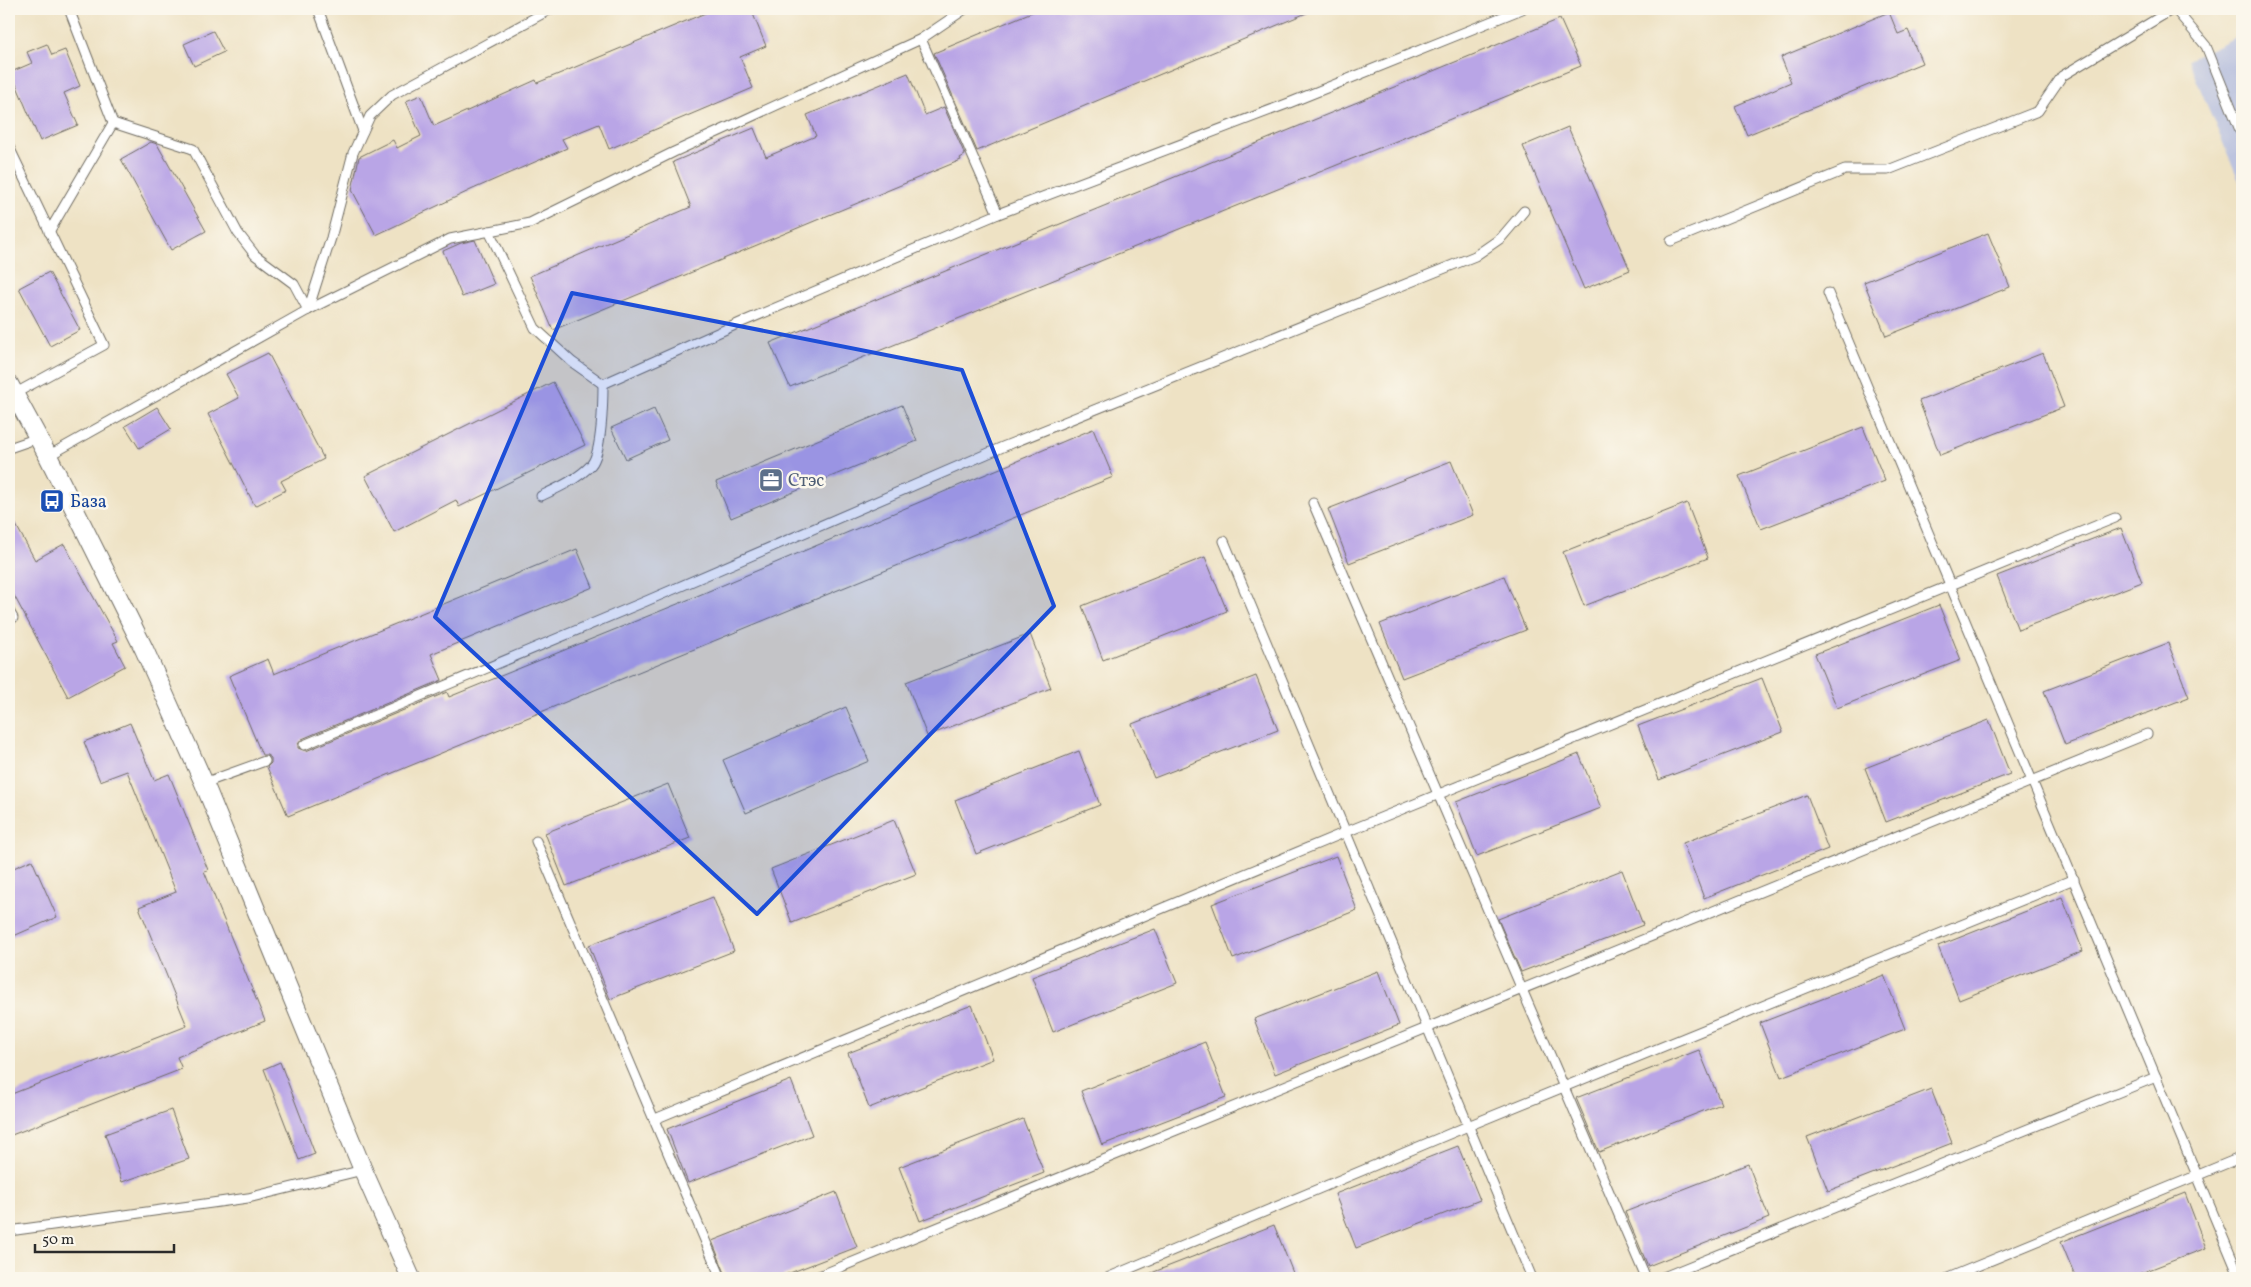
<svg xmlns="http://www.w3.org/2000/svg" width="2251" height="1287" viewBox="0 0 2251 1287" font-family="Vollkorn,serif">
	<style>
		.industrial { fill: #bcc3de }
		.building { fill: #b9a5e6 }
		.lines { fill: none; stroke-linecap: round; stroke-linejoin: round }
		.service-casing { stroke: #6f6b61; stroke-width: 11 }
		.minor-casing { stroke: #6f6b61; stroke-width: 20 }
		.service { stroke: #fff; stroke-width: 9 }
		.minor { stroke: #fff; stroke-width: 18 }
		.marked { fill: #1d4ed8; fill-opacity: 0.2; stroke: #1d4ed8; stroke-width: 4; stroke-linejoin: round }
		.labels { text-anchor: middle; stroke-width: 5; stroke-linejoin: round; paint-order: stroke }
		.service-label { font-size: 18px; fill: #4e5e75; stroke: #fbf7ec; text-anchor: start }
		.transit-label { font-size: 18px; fill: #164399; stroke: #fbf7ec; text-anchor: start }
	</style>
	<rect width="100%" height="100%" fill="#fbf7ec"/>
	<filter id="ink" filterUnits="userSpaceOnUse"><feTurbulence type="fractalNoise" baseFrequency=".02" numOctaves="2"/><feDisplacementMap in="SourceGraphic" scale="10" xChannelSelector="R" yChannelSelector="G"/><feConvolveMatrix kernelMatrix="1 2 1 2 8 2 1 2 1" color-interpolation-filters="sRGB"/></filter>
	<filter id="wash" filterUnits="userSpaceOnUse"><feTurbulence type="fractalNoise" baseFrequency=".0096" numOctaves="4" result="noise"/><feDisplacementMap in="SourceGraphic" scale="20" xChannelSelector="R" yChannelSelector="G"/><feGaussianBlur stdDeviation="1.12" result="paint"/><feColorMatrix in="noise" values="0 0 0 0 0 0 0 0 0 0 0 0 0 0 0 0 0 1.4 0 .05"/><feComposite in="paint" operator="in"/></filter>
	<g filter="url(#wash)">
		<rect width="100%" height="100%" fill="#eee2c4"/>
		<path class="industrial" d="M2242 34V188L2188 60Z"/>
		<g id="blocks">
			<g class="building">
				<path d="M715 9H751L766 46 740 57 753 88 609 149 599 124 562 139 567 148 473 189 376 235 352 190 359 157 393 140 397 148 421 136 406 101 421 95 434 126 536 80 537 83Z"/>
				<path d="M1039 9H1316L977 151 934 53Z"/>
				<path d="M1889 12 1898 34 1908 30 1922 63 1747 135 1735 106 1791 82 1781 57Z"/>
				<path d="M1560 19 1581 66 790 387 770 343Z"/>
				<path d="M213 31 224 52 194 66 184 44Z"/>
				<path d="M47 44 52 55 65 50 80 86 64 93 78 125 40 141 11 72 32 63 27 52Z"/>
				<path d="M908 73 925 115 944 107 965 155 960 158 961 160 553 330 530 276 691 207 673 162 754 128 766 157 816 136 807 115Z"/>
				<path d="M1568 127 1630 270 1584 289 1523 146Z"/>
				<path d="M151 142 157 144 206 231 171 250 121 159Z"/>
				<path d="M1988 233 2010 287 1886 336 1864 282Z"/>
				<path d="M475 240 494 284 462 297 443 251 461 243Z"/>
				<path d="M49 272 80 330 50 346 19 288Z"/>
				<path d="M268 353 324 459 281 481 286 490 255 506 208 414 239 398 226 374Z"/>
				<path d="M2043 353 2064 407 1940 455 1919 401Z"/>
				<path d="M553 382 585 445 459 507 456 500 394 532 365 476Z"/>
				<path d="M902 405 917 441 731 518 716 482Z"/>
				<path d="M157 407 171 429 139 448 125 426Z"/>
				<path d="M654 409 668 440 626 459 611 428Z"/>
				<path d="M1863 427 1885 481 1761 529 1739 476Z"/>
				<path d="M1093 429 1113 477 288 816 267 767 271 763V758L267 755H262L229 676 268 659 274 674 577 549 593 587 431 654 442 680 302 739 298 744V748L306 751 447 692 449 697 685 601Z"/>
				<path d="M1451 461 1473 515 1349 563 1328 509Z"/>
				<path d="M1687 503 1708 558 1584 606 1563 552Z"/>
				<path d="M9 512 35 560 64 544 118 641 113 643 125 666 68 697 9 586Z"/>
				<path d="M2121 528 2142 582 2018 630 1997 576Z"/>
				<path d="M1205 557 1227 611 1103 660 1082 606Z"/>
				<path d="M1504 576 1526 630 1402 678 1380 624Z"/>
				<path d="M1939 605 1961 660 1837 708 1815 654Z"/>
				<path d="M1030 634 1051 688 927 736 906 682Z"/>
				<path d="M2168 643 2189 697 2065 745 2044 691Z"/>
				<path d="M1256 676 1278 730 1154 778 1132 724Z"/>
				<path d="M1762 678 1783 732 1659 780 1638 726Z"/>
				<path d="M846 707 869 761 746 813 723 760Z"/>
				<path d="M1989 720 2010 774 1886 822 1865 768Z"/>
				<path d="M130 723 154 780 169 774 208 870 204 871 265 1021 177 1057 182 1069 9 1136V1095L187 1026 139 907 176 892 127 771 100 781 84 742Z"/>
				<path d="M1079 751 1100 805 976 854 955 800Z"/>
				<path d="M1579 754 1601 808 1477 856 1456 802Z"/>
				<path d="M668 784 690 838 566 886 545 833Z"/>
				<path d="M1807 795 1828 849 1704 898 1683 843Z"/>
				<path d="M894 820 916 874 792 923 771 869Z"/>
				<path d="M1336 856 1357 910 1233 959 1212 904Z"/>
				<path d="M32 860 57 917 9 938V870Z"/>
				<path d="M1622 870 1643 925 1521 972 1498 919Z"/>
				<path d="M713 897 734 951 610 999 589 945Z"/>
				<path d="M2062 897 2083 951 1959 1000 1938 946Z"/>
				<path d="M1155 929 1177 983 1053 1032 1032 977Z"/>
				<path d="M1378 971 1399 1025 1275 1074 1254 1019Z"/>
				<path d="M1884 975 1905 1029 1781 1077 1760 1023Z"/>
				<path d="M972 1005 993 1059 869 1108 848 1053Z"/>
				<path d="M1205 1042 1226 1097 1102 1145 1081 1091Z"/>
				<path d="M1699 1050 1721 1104 1599 1152 1576 1098Z"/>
				<path d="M280 1062 315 1154 299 1160 264 1069Z"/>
				<path d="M791 1080 812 1135 688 1183 667 1129Z"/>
				<path d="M1931 1089 1952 1143 1828 1191 1807 1137Z"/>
				<path d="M171 1110 189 1159 122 1182 105 1134Z"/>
				<path d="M1023 1119 1044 1173 920 1221 899 1167Z"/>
				<path d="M1458 1146 1480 1200 1356 1248 1335 1194Z"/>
				<path d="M1748 1164 1769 1218 1648 1266 1625 1212Z"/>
				<path d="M836 1192 857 1247 777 1278H727L712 1241Z"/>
				<path d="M2185 1193 2206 1248 2128 1278H2076L2061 1242Z"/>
				<path d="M1274 1225 1295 1278H1141V1277Z"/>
			</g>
		</g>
	</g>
	<g filter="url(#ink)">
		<use href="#blocks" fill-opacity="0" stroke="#6f6b61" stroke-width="1"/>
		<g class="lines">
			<defs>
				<g id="service">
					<path d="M318 9 363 131"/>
					<path d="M2175 9 2206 46 2242 135"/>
					<path d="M921 39 998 214"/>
					<path d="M113 123 193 149 238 233 255 255 294 284 308 310"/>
					<path d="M9 147 104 345 14 394"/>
					<path d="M489 231 535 328 572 362 603 384"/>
					<path d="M49 232 113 123 69 9"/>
					<path d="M1671 241 1845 170H1888L2038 111 2062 76 2173 9"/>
					<path d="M1828 293 2240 1278"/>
					<path d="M308 310 331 238 353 153 370 116 392 95 551 9"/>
					<path d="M603 384 742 322 998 214 1289 103 1522 9"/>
					<path d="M9 448 38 438"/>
					<path d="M48 456 308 310 450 239 530 223 674 152 921 39 965 9"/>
					<path d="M541 496C558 488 578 479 591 465 602 453 603 401 603 384"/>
					<path d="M1313 503 1646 1278"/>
					<path d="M1224 541 1532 1278"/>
					<path d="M9 611 13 618 9 620"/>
					<path d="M304 745 644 602 1005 446 1475 256 1501 238 1524 211"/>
					<path d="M204 783 265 761"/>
					<path d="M536 841 721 1278"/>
					<path d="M655 1119 1346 832 2115 518"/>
					<path d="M9 1231 248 1198 363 1170"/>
					<path d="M814 1278 2147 734"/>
					<path d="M1107 1278 1468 1126 2074 879"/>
					<path d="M1661 1278 2156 1077"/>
					<path d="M1948 1278 2242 1157"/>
				</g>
				<path id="minor" d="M9 384 48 456 144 649 204 783 363 1170 411 1278"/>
			</defs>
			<use href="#service" class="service-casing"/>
			<use href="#minor" class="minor-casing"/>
			<use href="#service" class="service"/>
			<use href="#minor" class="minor"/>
		</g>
	</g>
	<path class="marked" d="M572 293 962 370 1054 606 757 914 435 617Z"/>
	<defs>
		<symbol id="office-square" viewBox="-11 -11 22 22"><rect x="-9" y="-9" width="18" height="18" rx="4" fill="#5c6f8a" stroke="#fbf7ec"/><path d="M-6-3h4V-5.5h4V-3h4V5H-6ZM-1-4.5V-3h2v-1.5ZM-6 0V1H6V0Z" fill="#fff"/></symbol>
		<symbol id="bus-square" viewBox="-11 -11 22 22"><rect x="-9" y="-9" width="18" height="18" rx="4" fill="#1a4fb4" stroke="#fbf7ec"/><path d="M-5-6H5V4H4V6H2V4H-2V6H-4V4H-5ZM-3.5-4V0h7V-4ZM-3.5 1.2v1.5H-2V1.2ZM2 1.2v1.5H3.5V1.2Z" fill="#fff"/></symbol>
	</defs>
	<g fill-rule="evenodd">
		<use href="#office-square" x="757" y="466" width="28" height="28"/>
		<use href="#bus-square" x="38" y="487" width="28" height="28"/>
	</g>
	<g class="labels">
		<g class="service-label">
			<text x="788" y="486">Стэс</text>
		</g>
		<g class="transit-label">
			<text x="70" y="507">База</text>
		</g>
	</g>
	<rect width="2251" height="1287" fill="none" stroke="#fbf7ec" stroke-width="30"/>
	<path d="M35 1244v8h139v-8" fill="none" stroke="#2b2b2b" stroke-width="2.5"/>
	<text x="42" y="1244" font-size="15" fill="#2b2b2b" stroke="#fbf7ec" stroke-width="4" paint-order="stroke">50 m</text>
</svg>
